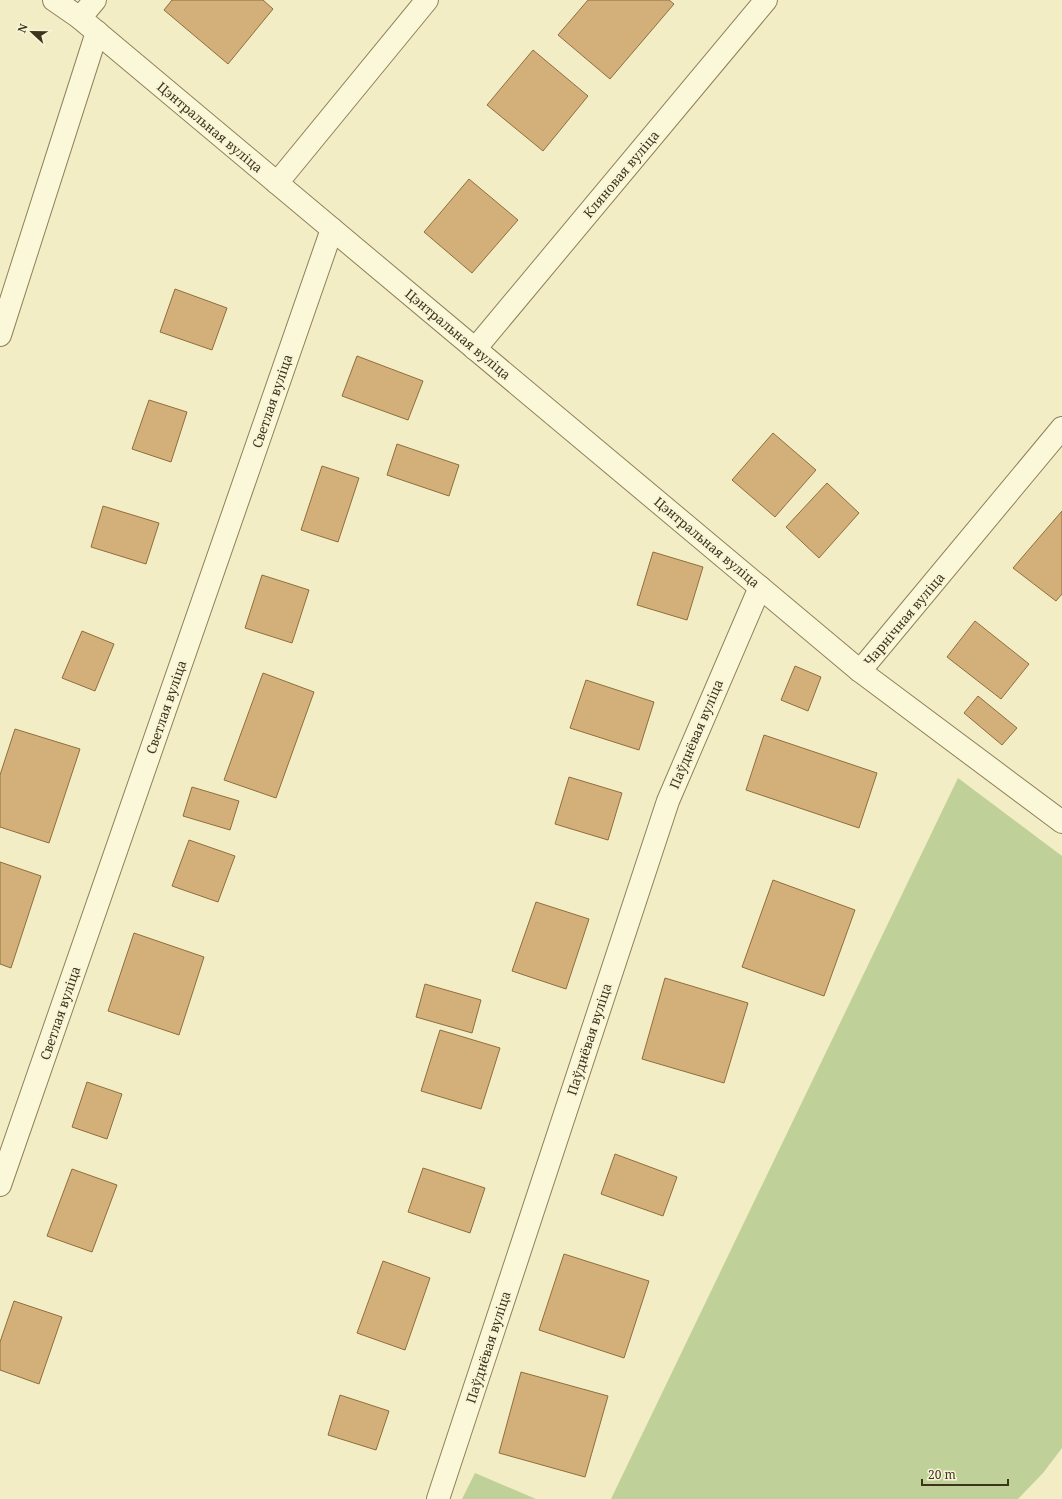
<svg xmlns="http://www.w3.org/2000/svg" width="1062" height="1499" viewBox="0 0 1062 1499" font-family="'Noto Serif',serif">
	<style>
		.green { fill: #bfd198 }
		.building { fill: #d3b079; stroke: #906e3d }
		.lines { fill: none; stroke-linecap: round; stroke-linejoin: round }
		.minor-casing { stroke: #8f8059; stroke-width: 24 }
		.minor { stroke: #fbf8da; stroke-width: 22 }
		.labels { text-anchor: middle; stroke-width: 4; stroke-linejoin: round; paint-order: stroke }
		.street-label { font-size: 13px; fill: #3e341e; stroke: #f8f5d6 }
	</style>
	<rect width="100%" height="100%" fill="#f2edc5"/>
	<g class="green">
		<path d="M958 778 1062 856V1448L1043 1473 1018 1499H611Z"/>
		<path d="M475 1473 536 1499H462Z"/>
	</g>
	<g class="building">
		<path d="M172 0H263L273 9 228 64 164 10Z"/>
		<path d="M588 0H669L674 4 610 79 558 35Z"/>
		<path d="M533 50 588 96 543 151 487 105Z"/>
		<path d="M469 179 518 220 472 273 424 232Z"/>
		<path d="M175 289 227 308 212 350 160 332Z"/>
		<path d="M357 356 423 381 408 420 342 396Z"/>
		<path d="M149 400 187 412 171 462 132 449Z"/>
		<path d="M773 433 816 470 775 517 732 480Z"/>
		<path d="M397 444 459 465 449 496 387 475Z"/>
		<path d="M322 466 359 478 338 542 301 530Z"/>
		<path d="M827 483 859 513 819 558 786 527Z"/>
		<path d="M103 506 159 523 146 564 91 547Z"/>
		<path d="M1062 511V594L1056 601 1013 568Z"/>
		<path d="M653 552 703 567 687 620 637 605Z"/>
		<path d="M262 575 309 590 292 643 245 628Z"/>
		<path d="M975 621 1029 664 1001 699 947 657Z"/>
		<path d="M82 631 114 644 95 691 62 678Z"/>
		<path d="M795 666 821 677 808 711 781 700Z"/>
		<path d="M263 673 314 692 276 798 224 780Z"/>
		<path d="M586 680 654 702 639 750 570 728Z"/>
		<path d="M978 696 1017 728 1002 745 964 713Z"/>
		<path d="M15 729 80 749 49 843 0 827V775Z"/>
		<path d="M764 735 877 773 859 828 746 790Z"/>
		<path d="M569 777 622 793 608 840 555 824Z"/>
		<path d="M192 787 239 801 230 830 183 816Z"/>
		<path d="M189 840 235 856 218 902 172 886Z"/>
		<path d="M0 862 41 876 11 968 0 964Z"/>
		<path d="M773 880 855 910 824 996 742 967Z"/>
		<path d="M536 902 589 919 566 989 512 971Z"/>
		<path d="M134 933 204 957 179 1035 108 1011Z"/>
		<path d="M665 978 748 1003 724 1083 642 1059Z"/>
		<path d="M425 984 481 1000 472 1033 416 1017Z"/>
		<path d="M440 1030 500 1048 481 1109 421 1091Z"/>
		<path d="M87 1082 122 1094 107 1139 72 1127Z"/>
		<path d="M615 1154 677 1177 663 1216 601 1194Z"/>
		<path d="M423 1168 485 1188 470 1233 408 1212Z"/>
		<path d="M72 1169 117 1185 92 1252 47 1236Z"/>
		<path d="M564 1254 649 1281 624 1358 539 1330Z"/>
		<path d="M383 1261 430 1278 405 1350 357 1333Z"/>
		<path d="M14 1301 62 1317 39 1384 0 1370V1342Z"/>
		<path d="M521 1372 608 1396 585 1477 499 1453Z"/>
		<path d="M340 1395 389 1411 376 1450 328 1435Z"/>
	</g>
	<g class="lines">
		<defs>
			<g id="minor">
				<path d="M54 0 80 18 860 671"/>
				<path d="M80 18 95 0"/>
				<path d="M277 183 427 0"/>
				<path d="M0 335 97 32"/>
				<path d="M475 349 766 0"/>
				<path d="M1062 428 860 671 1062 822"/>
				<path d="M0 1185 332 229"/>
				<path d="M438 1499 668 801 760 587"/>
			</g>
		</defs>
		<use href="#minor" class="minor-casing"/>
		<use href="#minor" class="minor"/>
	</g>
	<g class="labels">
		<g class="street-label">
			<text transform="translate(210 127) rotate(40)" y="5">Цэнтральная вуліца</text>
			<text transform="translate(621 174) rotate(-50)" y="5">Кляновая вуліца</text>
			<text transform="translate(458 334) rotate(40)" y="5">Цэнтральная вуліца</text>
			<text transform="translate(272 401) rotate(-71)" y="5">Светлая вуліца</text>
			<text transform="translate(707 542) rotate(40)" y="5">Цэнтральная вуліца</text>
			<text transform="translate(904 619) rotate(-50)" y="5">Чарнічная вуліца</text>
			<text transform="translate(166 707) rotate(-71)" y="5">Светлая вуліца</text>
			<text transform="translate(696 734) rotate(-67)" y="5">Паўднёвая вуліца</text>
			<text transform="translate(60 1013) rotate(-71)" y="5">Светлая вуліца</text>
			<text transform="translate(589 1039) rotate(-72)" y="5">Паўднёвая вуліца</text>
			<text transform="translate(488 1347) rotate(-72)" y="5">Паўднёвая вуліца</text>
		</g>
	</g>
	<g transform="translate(32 32) rotate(292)" stroke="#f8f5d6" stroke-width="3" paint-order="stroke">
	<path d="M0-3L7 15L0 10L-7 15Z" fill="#3e341e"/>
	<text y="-6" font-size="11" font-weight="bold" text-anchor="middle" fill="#3e341e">N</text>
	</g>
	<path d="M922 1479v6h86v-6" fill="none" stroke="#3e341e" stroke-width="2"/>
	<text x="928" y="1479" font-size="12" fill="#3e341e" stroke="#f8f5d6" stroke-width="3" paint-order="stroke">20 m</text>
</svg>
